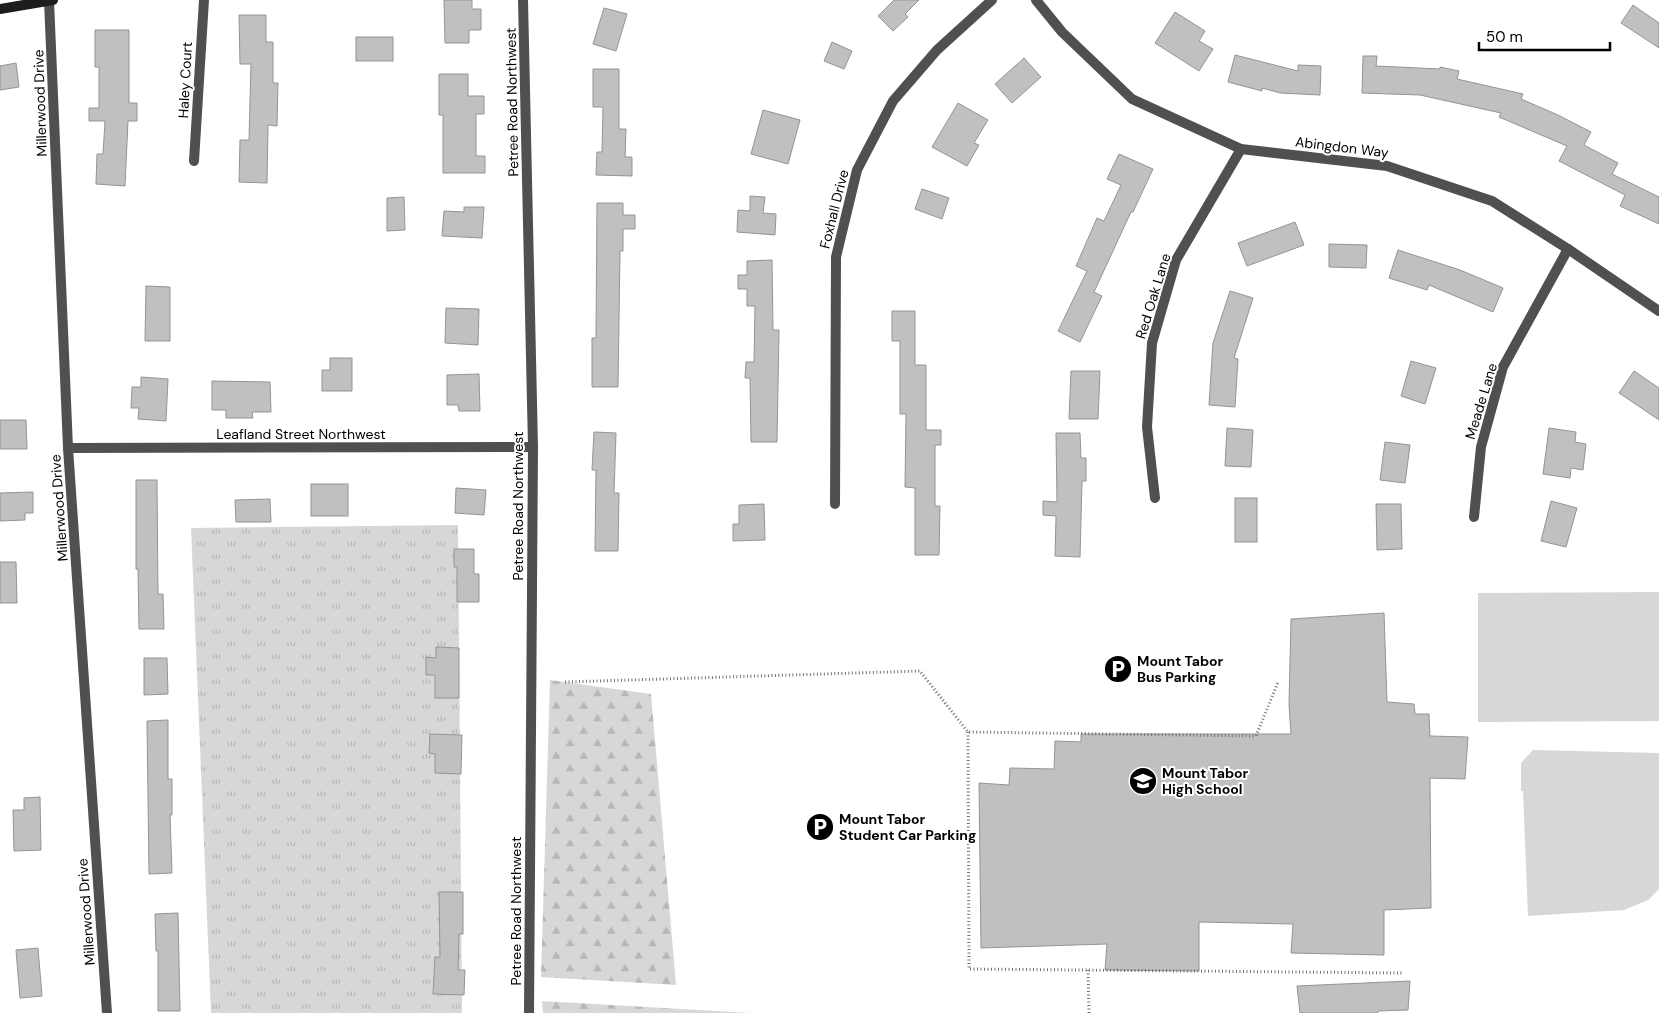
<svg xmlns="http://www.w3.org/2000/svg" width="1659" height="1013" viewBox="0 0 1659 1013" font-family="'DM Sans',sans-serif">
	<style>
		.grass { fill: url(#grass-tufts) }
		.forest { fill: url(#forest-firs) }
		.pitch { fill: #d7d7d7 }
		.building { fill: #c0c0c0; stroke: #949494 }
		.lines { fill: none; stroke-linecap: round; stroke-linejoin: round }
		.path { stroke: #727272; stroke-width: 3; stroke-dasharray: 1 2.5; stroke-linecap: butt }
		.minor { stroke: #505050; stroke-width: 10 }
		.tertiary { stroke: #505050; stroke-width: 10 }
		.secondary { stroke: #1d1d1d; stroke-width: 10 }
		.labels { text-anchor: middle; stroke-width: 4; stroke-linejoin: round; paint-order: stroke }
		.street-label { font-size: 14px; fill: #000; stroke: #fff }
		.poi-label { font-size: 14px; font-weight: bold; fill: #000; stroke: #fff; text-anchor: start }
	</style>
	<defs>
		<pattern id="grass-tufts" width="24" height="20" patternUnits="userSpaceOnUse" patternTransform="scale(1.25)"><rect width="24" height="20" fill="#d7d7d7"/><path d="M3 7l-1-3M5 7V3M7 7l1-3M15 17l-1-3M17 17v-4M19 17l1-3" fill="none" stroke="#b7b7b7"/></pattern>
		<pattern id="forest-firs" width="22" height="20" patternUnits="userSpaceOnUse" patternTransform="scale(1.25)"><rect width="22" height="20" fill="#d7d7d7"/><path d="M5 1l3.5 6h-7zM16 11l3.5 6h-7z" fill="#b7b7b7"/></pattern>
	</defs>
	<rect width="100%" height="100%" fill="#fff"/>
	<path class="grass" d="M458 525 462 1013H211L191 528Z"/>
	<g class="forest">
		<path d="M550 680 651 694 676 985 541 977Z"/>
		<path d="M542 1001 751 1013H543Z"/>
	</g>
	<g class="pitch">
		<path d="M1659 592V721L1478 722V593Z"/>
		<path d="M1533 750 1659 753V889L1648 900 1624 910 1528 916 1523 791H1521V763Z"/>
	</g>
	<g class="building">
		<path d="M444 0H472V9H481V30H469V43H445Z"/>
		<path d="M894 0H919L905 14 908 17 893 31 878 16Z"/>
		<path d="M1633 5 1659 23V48L1621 23Z"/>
		<path d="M604 8 627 14 616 51 593 44Z"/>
		<path d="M1175 12 1205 31 1199 41 1213 49 1199 71 1155 43Z"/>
		<path d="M239 15H266V42H273V83H278L277 126 268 125 267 183 239 182 240 140H249L251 64H240Z"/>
		<path d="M95 30H129V103H137V121H128L125 186 96 184 97 154H103L105 121H89V108H99V67H95Z"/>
		<rect x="356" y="37" width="37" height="24"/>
		<path d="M832 42 852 51 844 69 824 61Z"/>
		<path d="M1235 55 1298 71V65L1321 66 1320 95 1280 93 1262 88V91L1228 82Z"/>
		<path d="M1363 56H1377L1376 66 1440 69V67L1459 71 1457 79 1523 94 1521 99 1558 115 1591 132 1584 145 1618 163 1612 174 1659 197V224L1620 206 1625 195 1559 161 1567 146 1499 117 1501 113 1420 95 1362 93Z"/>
		<path d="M1024 58 1041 77 1012 103 995 84Z"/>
		<path d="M16 63 19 87 0 90V66Z"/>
		<path d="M593 69H619V129H626L625 157H632V176L596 175 597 152H602L603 107H593Z"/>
		<path d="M439 74H468V96H484V114H476V156H485V173H443V115H439Z"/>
		<path d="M958 103 988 120 974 143 979 145 967 166 932 147Z"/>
		<path d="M763 110 800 120 788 164 751 154Z"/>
		<path d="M1119 154 1153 169 1133 212H1131L1094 292 1102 296 1080 342 1058 331 1087 271 1076 266 1097 218 1104 221 1121 185 1107 179Z"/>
		<path d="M922 189 949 198 942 219 915 209Z"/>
		<path d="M750 196 765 197 763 213 776 214 775 235 737 232 738 210 750 211Z"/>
		<path d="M404 197 405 230 387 231V198Z"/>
		<path d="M597 203H623V215H635V229H623V251H620L618 387H592V338H596Z"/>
		<path d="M464 207H484L482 238 442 236 444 211 464 212Z"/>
		<path d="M1295 222 1304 245 1247 266 1238 243Z"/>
		<path d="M1329 244 1367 245 1366 268 1329 267Z"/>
		<path d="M1398 250 1460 270 1503 288 1493 312 1429 285 1427 290 1389 278Z"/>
		<path d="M772 260 773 330H779L777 442H751L750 378H745L746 362H754L755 306H747V289H738V275H747V261Z"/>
		<path d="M146 286 170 287V341H145Z"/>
		<path d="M1230 291 1253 298 1234 358 1238 359 1235 407 1209 405 1213 343Z"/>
		<path d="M446 308 479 309 478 345 445 343Z"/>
		<path d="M892 311H915V365H926V430H941V445H935V506H940L939 555H915V488L905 487 906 414H900V341H892Z"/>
		<path d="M330 358H352V391H322V370H330Z"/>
		<path d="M1411 361 1436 368 1425 404 1401 396Z"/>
		<path d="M1071 371H1100L1098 419H1069Z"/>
		<path d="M1634 371 1659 388V420L1619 393Z"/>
		<path d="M479 374 480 411H459L458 405H447V375Z"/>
		<path d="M141 377 168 379 166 421 138 419 139 408H131L132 387H141Z"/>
		<path d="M212 381 270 382 271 412H252L253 418H226V410H212Z"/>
		<path d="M0 420H26L27 449H0Z"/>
		<path d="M1227 428 1253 430 1251 467 1225 466Z"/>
		<path d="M1549 428 1576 432 1575 442 1586 444 1583 470 1571 468 1570 478 1543 474Z"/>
		<path d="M594 432 616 433 614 493H619L618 551H595L596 470H592Z"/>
		<path d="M1056 433H1080L1081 458H1086V481H1082L1080 557 1055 556 1056 516 1043 515V501L1057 502Z"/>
		<path d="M1385 442 1410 445 1405 483 1380 480Z"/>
		<path d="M136 480H157L158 594H163L164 629H139L138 569H136Z"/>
		<rect x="311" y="484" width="37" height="32"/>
		<path d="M456 488 486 490 484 515 455 513Z"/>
		<path d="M33 492V513H25V520L0 521V493Z"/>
		<rect x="1235" y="498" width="22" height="44"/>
		<path d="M270 499 271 522H236L235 500Z"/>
		<path d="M1551 501 1577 508 1566 547 1541 541Z"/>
		<path d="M764 504 765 540 733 541V524H739V505Z"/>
		<path d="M1376 504H1401L1402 549 1377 550Z"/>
		<path d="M454 549H474V574H479V602H457V567H454Z"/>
		<path d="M0 562H16L17 603H0Z"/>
		<path d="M1384 613 1387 702 1414 704 1415 714H1429L1430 736 1468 737 1465 779 1430 778 1431 908 1384 910V955L1291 953 1293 924 1199 922V971L1105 970 1107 944 981 948 979 783 1009 785 1010 768 1054 769 1055 741 1081 742V734H1291L1289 704 1291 619Z"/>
		<path d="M436 647 459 648V698H435V675H426V657L436 658Z"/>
		<path d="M144 658H167L168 694 144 695Z"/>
		<path d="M168 720V779H172V815H170L172 873 149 874 147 721Z"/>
		<path d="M430 734 462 735 461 774 435 773V754L429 753Z"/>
		<path d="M40 797 41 850 14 851 13 810H24V798Z"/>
		<path d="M439 892H463V934H459L458 970H465L464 995 433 994 435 957H440Z"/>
		<path d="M178 913 180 1011H158V951H156L155 914Z"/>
		<path d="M38 948 42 996 20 998 16 950Z"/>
		<path d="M1410 981 1408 1010 1378 1011V1013H1300L1297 986Z"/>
	</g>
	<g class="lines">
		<g class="path">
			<path d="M565 682 920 671 968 732 1256 736 1278 682"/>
			<path d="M968 732 969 969 1403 973"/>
			<path d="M1088 970 1089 1013"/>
		</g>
		<g class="minor">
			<path d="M1036 0 1062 32 1132 99 1241 149 1387 166 1492 201 1568 249 1659 311"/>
			<path d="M49 1 68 448 107 1013"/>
			<path d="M194 161 204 0"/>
			<path d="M68 448 533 447"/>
			<path d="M1155 498 1147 427 1152 343 1176 260 1241 149"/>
			<path d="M835 504 836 257 857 170 893 101 937 50 992 0"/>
			<path d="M1474 517 1481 447 1503 367 1568 249"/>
		</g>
		<path class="tertiary" d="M523 0 533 447 529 1013"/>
		<path class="secondary" d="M0 9 53 0"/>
	</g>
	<defs>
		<symbol id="parking-disc" viewBox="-11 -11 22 22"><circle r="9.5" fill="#000" stroke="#fff"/><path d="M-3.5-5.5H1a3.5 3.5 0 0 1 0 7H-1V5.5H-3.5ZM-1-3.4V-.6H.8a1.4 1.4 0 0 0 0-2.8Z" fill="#fff"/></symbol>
		<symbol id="school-disc" viewBox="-11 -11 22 22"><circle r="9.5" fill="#000" stroke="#fff"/><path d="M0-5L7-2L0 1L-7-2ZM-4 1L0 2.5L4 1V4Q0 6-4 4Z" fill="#fff"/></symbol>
	</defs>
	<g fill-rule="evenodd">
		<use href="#parking-disc" x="1102" y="653" width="32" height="32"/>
		<use href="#school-disc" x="1127" y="765" width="32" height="32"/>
		<use href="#parking-disc" x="804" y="811" width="32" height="32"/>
	</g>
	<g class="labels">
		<g class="street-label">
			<text transform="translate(185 80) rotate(-87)" y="5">Haley Court</text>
			<text transform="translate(512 102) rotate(-91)" y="5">Petree Road Northwest</text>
			<text transform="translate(40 103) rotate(-92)" y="5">Millerwood Drive</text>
			<text transform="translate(1342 147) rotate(7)" y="5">Abingdon Way</text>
			<text transform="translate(834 209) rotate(-76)" y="5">Foxhall Drive</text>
			<text transform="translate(1153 296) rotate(-73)" y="5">Red Oak Lane</text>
			<text transform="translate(1481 401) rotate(-73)" y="5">Meade Lane</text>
			<text x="301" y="439">Leafland Street Northwest</text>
			<text transform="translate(518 506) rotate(-90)" y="5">Petree Road Northwest</text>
			<text transform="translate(59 508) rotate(-94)" y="5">Millerwood Drive</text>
			<text transform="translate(516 911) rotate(-90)" y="5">Petree Road Northwest</text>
			<text transform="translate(86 912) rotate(-94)" y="5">Millerwood Drive</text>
		</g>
		<g class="poi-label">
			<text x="1137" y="666">Mount Tabor<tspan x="1137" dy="16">Bus Parking</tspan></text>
			<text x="1162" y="778">Mount Tabor<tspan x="1162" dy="16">High School</tspan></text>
			<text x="839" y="824">Mount Tabor<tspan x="839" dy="16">Student Car Parking</tspan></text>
		</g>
	</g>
	<path d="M1479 42v8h131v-8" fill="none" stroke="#000000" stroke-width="2.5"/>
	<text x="1486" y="42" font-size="15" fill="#000000" stroke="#ffffff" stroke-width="4" paint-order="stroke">50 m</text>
</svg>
